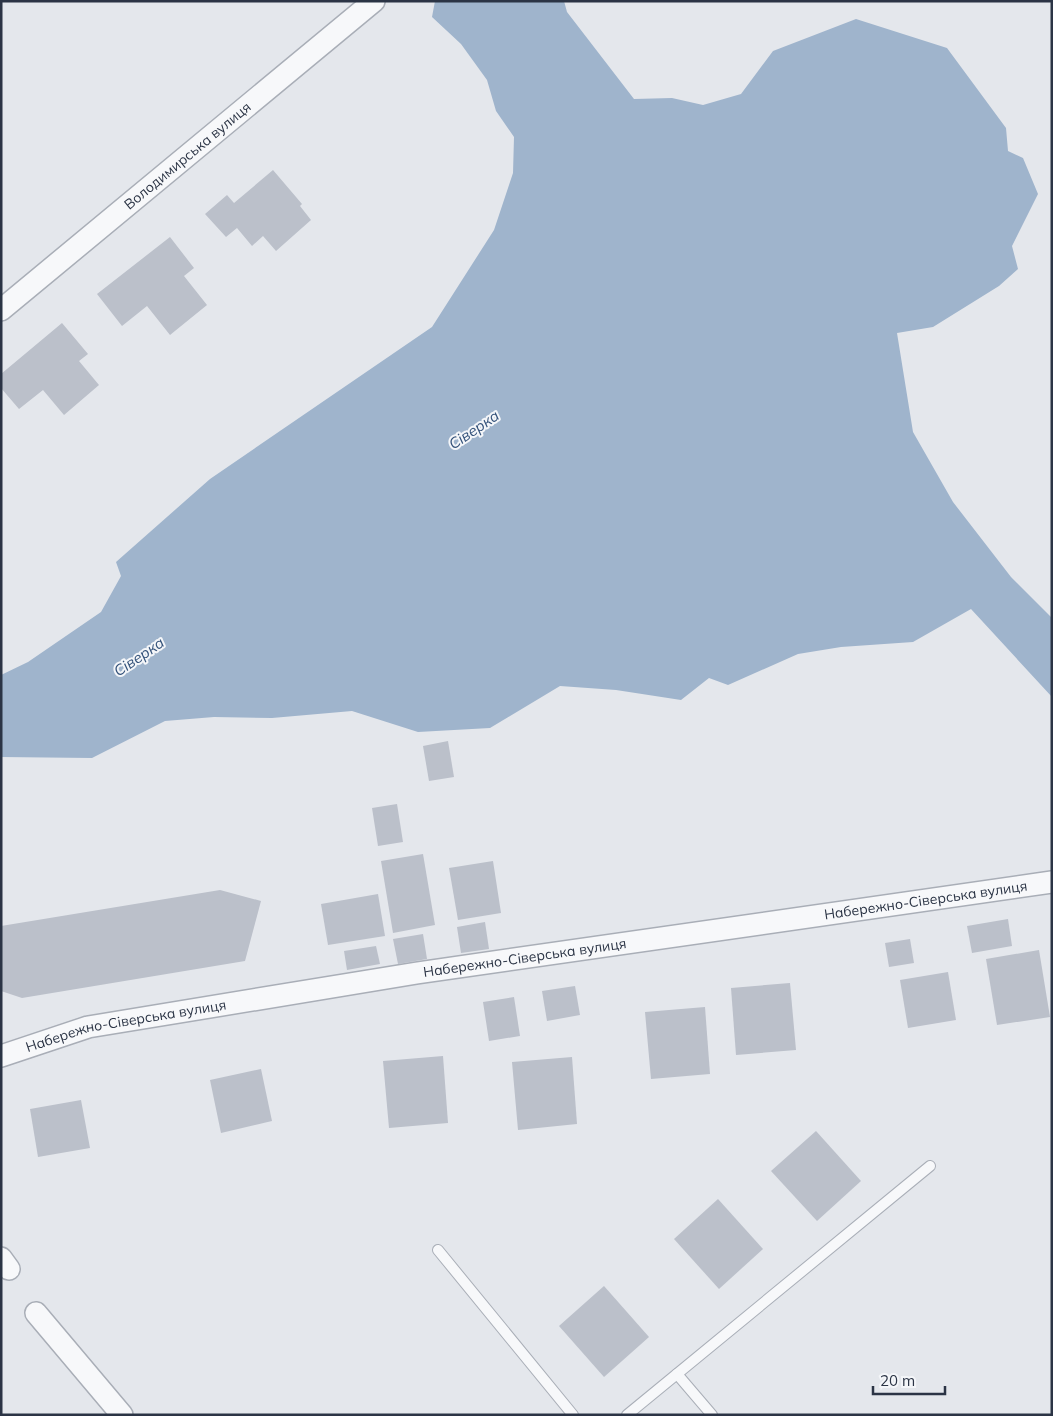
<svg xmlns="http://www.w3.org/2000/svg" width="1053" height="1416" viewBox="0 0 1053 1416" font-family="Mulish,sans-serif">
	<style>
		.water { fill: #9fb4cc }
		.building { fill: #bbc0ca }
		.lines { fill: none; stroke-linecap: round; stroke-linejoin: round }
		.lane-casing { stroke: #a9aeb7; stroke-width: 12 }
		.street-casing { stroke: #a9aeb7; stroke-width: 24 }
		.lane { stroke: #f7f8fa; stroke-width: 10 }
		.street { stroke: #f7f8fa; stroke-width: 21 }
		.labels { text-anchor: middle; stroke-width: 4; stroke-linejoin: round; paint-order: stroke }
		.street-label { font-size: 14px; fill: #2b3445; stroke: #f4f6f9 }
		.water-label { font-size: 15px; font-style: italic; fill: #34527a; stroke: #f4f6f9 }
	</style>
	<rect width="100%" height="100%" fill="#e4e7ec"/>
	<path class="water" d="M435 1H564L567 12 634 99 672 98 703 105 741 94 773 51 856 19 947 48 1006 128 1008 151 1023 158 1038 194 1012 246 1018 269 999 286 933 327 897 333 913 432 953 502 1011 577 1052 618V697L971 609 913 642 841 647 798 654 728 685 709 678 681 700 616 690 560 686 490 728 418 732 352 711 272 718 214 717 165 721 92 758 1 757V675L28 662 101 612 121 576 116 562 210 479 432 327 494 230 513 173 514 137 496 111 487 80 461 44 432 17Z"/>
	<g class="building">
		<path d="M273 170 302 204 300 206 311 220 276 251 263 236 252 246 237 228 226 237 205 214 227 195 234 203Z"/>
		<path d="M170 237 194 268 184 276 207 305 170 335 147 306 122 326 97 294Z"/>
		<path d="M62 323 88 354 79 361 99 385 64 415 43 390 19 409 1 388V374Z"/>
		<path d="M448 741 454 777 429 781 423 746Z"/>
		<path d="M397 804 403 842 378 846 372 808Z"/>
		<path d="M423 854 435 925 393 933 381 861Z"/>
		<path d="M493 861 501 913 458 920 449 868Z"/>
		<path d="M220 890 261 901 245 961 22 998 1 991V926Z"/>
		<path d="M378 894 385 936 328 945 321 904Z"/>
		<path d="M1008 919 1012 946 972 953 967 926Z"/>
		<path d="M485 922 489 949 461 953 457 927Z"/>
		<path d="M423 934 427 959 398 964 393 939Z"/>
		<path d="M910 939 914 963 889 967 885 943Z"/>
		<path d="M376 946 380 964 347 970 344 951Z"/>
		<path d="M1039 950 1050 1017 997 1025 986 959Z"/>
		<path d="M948 972 956 1020 908 1028 900 980Z"/>
		<path d="M790 983 796 1050 736 1055 731 988Z"/>
		<path d="M575 986 580 1015 547 1021 542 991Z"/>
		<path d="M514 997 520 1036 489 1041 483 1002Z"/>
		<path d="M705 1007 710 1074 651 1079 645 1012Z"/>
		<path d="M443 1056 448 1123 389 1128 383 1061Z"/>
		<path d="M572 1057 577 1124 518 1130 512 1062Z"/>
		<path d="M261 1069 272 1121 221 1133 210 1080Z"/>
		<path d="M81 1100 90 1148 38 1157 30 1109Z"/>
		<path d="M816 1131 861 1181 817 1221 771 1171Z"/>
		<path d="M718 1199 763 1249 719 1289 674 1239Z"/>
		<path d="M604 1286 649 1337 604 1377 559 1326Z"/>
	</g>
	<g class="lines">
		<defs>
			<g id="lane">
				<path d="M438 1250 573 1415"/>
				<path d="M677 1374 712 1415"/>
				<path d="M627 1415 930 1166"/>
			</g>
			<g id="street">
				<path id="s1" d="M1 310 374 1"/>
				<path id="s2" d="M1 1056 88 1027 417 973 1052 882"/>
				<path d="M1 1258 9 1269"/>
				<path d="M36 1313 122 1415"/>
			</g>
		</defs>
		<use href="#lane" class="lane-casing"/>
		<use href="#street" class="street-casing"/>
		<use href="#lane" class="lane"/>
		<use href="#street" class="street"/>
	</g>
	<g class="labels">
		<g class="street-label">
			<text dy="5" stroke="none"><textPath href="#s1" startOffset="242">Володимирська вулиця</textPath></text>
			<text dy="5" stroke="none"><textPath href="#s2" startOffset="939">Набережно-Сіверська вулиця</textPath></text>
			<text dy="5" stroke="none"><textPath href="#s2" startOffset="534">Набережно-Сіверська вулиця</textPath></text>
			<text dy="5" stroke="none"><textPath href="#s2" startOffset="129">Набережно-Сіверська вулиця</textPath></text>
		</g>
		<g class="water-label">
			<text transform="translate(474 430) rotate(-34)" y="5">Сіверка</text>
			<text transform="translate(139 657) rotate(-34)" y="5">Сіверка</text>
		</g>
	</g>
	<rect width="1053" height="1416" fill="none" stroke="#2b3445" stroke-width="5"/>
	<path d="M873 1386v8h72v-8" fill="none" stroke="#2b3445" stroke-width="2.5"/>
	<text x="880" y="1386" font-size="15" fill="#2b3445" stroke="#f4f6f9" stroke-width="4" paint-order="stroke">20 m</text>
</svg>
